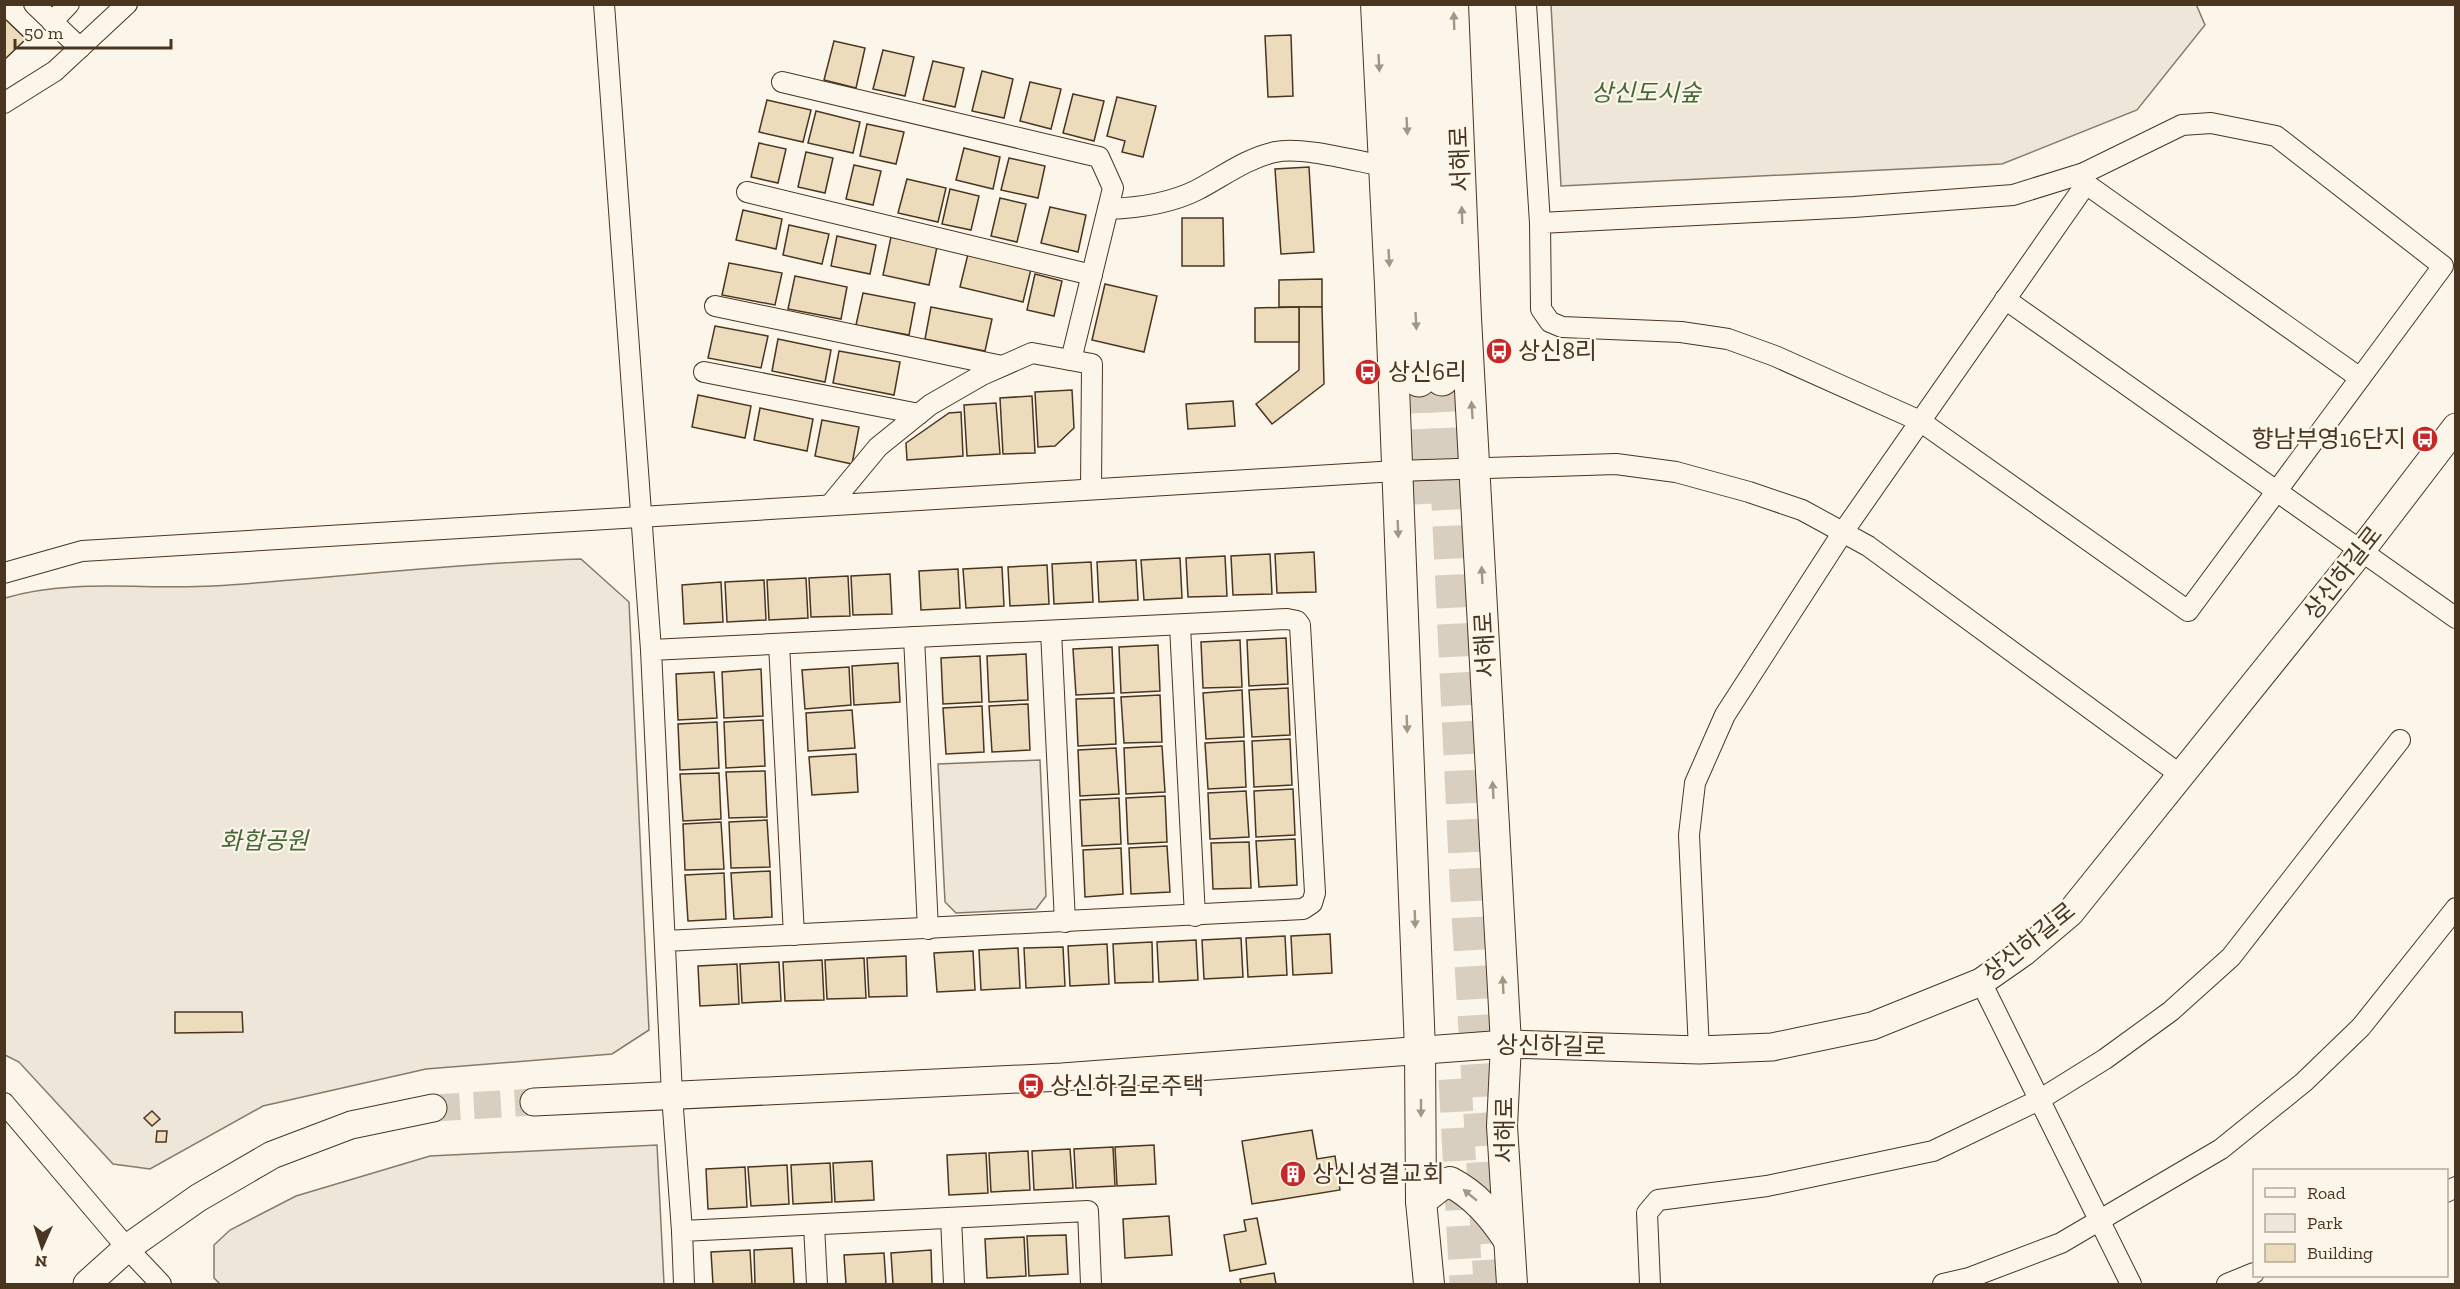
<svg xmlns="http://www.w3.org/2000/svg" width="2460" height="1289" viewBox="0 0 2460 1289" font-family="'Zilla Slab','Noto Sans KR',serif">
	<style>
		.green { fill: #ede6d9; stroke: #887966; stroke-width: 1.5 }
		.building { fill: #ecdcbc; stroke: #4a3520; stroke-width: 1.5 }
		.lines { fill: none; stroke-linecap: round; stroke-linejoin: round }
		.secondary-tunnel { stroke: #d8cfc1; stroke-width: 27; stroke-dasharray: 27 14; stroke-linecap: butt }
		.highway-tunnel { stroke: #d8cfc1; stroke-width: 33; stroke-dasharray: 33 16; stroke-linecap: butt }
		.street-casing { stroke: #4a3520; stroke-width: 22 }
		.secondary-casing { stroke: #4a3520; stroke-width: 29 }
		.primary-casing { stroke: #4a3520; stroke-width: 32 }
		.highway-casing { stroke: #4a3520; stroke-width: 35 }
		.street { stroke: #fbf6e9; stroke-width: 20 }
		.secondary { stroke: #fbf6e9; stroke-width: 27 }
		.primary { stroke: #fbf6e9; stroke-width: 30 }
		.highway { stroke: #fbf6e9; stroke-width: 33 }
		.oneway { fill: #a29684 }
		.labels { text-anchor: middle; stroke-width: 4.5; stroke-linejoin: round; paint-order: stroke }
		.park-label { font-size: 24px; font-style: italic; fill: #436837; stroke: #fbf6e9 }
		.street-label { font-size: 24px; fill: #4a3520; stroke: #fbf6e9 }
		.poi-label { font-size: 24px; fill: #4a3520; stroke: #fbf6e9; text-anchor: start }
	</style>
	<rect width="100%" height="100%" fill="#fbf6e9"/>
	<g class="green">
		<path d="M2196 4 2205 25 2137 110 2002 164 1561 186 1551 5Z"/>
		<path d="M581 559 629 602 649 1030 612 1054 426 1069 263 1106 150 1169 113 1164 19 1062 5 1055V598C71 578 144 590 213 586 336 578 458 563 581 559Z"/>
		<path d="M1040 760 1046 896 1036 909 956 913 945 902 938 764Z"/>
		<path d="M657 1145 664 1284H220L214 1278V1245L230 1230 296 1196 430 1156Z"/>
	</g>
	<g class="building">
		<path d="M4 18 26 39 4 60Z"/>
		<path d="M1291 35 1293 96 1268 97 1265 36Z"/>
		<path d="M834 41 865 48 856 88 824 80Z"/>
		<path d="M883 50 914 57 905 96 873 89Z"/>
		<path d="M933 61 964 68 955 107 923 100Z"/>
		<path d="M982 71 1013 79 1004 118 972 111Z"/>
		<path d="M1030 82 1061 89 1051 129 1020 121Z"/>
		<path d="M1073 94 1104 101 1094 141 1063 133Z"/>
		<path d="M1117 97 1156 106 1143 157 1122 152 1125 141 1107 136Z"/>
		<path d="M767 100 811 110 803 142 759 132Z"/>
		<path d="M816 111 860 122 853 153 808 143Z"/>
		<path d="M867 124 904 132 896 164 860 156Z"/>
		<path d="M759 143 786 149 778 183 751 177Z"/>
		<path d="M964 148 1000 157 993 189 956 180Z"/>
		<path d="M806 152 833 158 825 193 798 187Z"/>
		<path d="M1009 158 1045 166 1038 198 1001 190Z"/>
		<path d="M854 165 881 171 873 205 846 199Z"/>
		<path d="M1309 167 1314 252 1281 254 1275 169Z"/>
		<path d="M907 179 946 188 938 222 898 213Z"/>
		<path d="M950 189 979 196 971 230 942 224Z"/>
		<path d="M1000 198 1026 204 1017 242 991 236Z"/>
		<path d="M1050 207 1086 215 1078 252 1041 243Z"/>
		<path d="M743 210 782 219 776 249 736 240Z"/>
		<path d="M1182 218H1223L1224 266H1182Z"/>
		<path d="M789 225 829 234 822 264 783 255Z"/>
		<path d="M837 236 876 245 870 274 831 266Z"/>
		<path d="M891 237 937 247 929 285 883 275Z"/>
		<path d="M968 254 1031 269 1023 302 960 287Z"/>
		<path d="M729 263 782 273 775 305 722 295Z"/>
		<path d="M1035 274 1062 281 1054 316 1027 310Z"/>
		<path d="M795 276 847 287 841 319 788 309Z"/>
		<path d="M1322 279V307H1279V280Z"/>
		<path d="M1105 284 1157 296 1144 352 1092 340Z"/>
		<path d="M863 293 915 303 909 335 856 325Z"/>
		<path d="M931 307 992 319 985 351 925 339Z"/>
		<path d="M1299 307H1322L1324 384 1272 424 1256 404 1299 370Z"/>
		<path d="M1299 307V342H1255V308Z"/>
		<path d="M715 326 768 336 761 368 708 358Z"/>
		<path d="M778 339 831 350 825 382 772 371Z"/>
		<path d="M839 351 900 362 894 395 833 383Z"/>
		<path d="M1072 390 1074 428 1055 446 1038 447 1035 392Z"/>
		<path d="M698 395 751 406 745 438 692 427Z"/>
		<path d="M1032 396 1035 453 1003 454 1000 398Z"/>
		<path d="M1233 401 1235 426 1188 429 1186 404Z"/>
		<path d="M996 403 1000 454 967 456 964 405Z"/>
		<path d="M760 408 813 419 807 451 754 440Z"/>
		<path d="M961 412 963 456 907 460 906 443 949 413Z"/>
		<path d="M822 420 859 427 852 464 815 456Z"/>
		<path d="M1314 552 1316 592 1277 593 1275 554Z"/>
		<path d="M1270 554 1272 594 1233 595 1231 556Z"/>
		<path d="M1225 556 1227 596 1188 597 1186 558Z"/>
		<path d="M1180 558 1182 598 1144 600 1141 560Z"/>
		<path d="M1136 560 1138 600 1099 602 1097 562Z"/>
		<path d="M1091 562 1093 602 1054 604 1052 564Z"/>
		<path d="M1047 565 1049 604 1010 606 1008 567Z"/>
		<path d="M1002 567 1004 606 966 608 963 569Z"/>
		<path d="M958 569 960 608 921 610 919 571Z"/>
		<path d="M890 574 892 614 853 615 851 576Z"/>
		<path d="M848 576 850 616 811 617 809 578Z"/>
		<path d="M806 578 808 618 769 620 767 580Z"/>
		<path d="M764 580 766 620 727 622 725 582Z"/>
		<path d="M721 582 723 622 684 624 682 585Z"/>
		<path d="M1286 638 1288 684 1249 686 1247 640Z"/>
		<path d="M1240 640 1242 687 1203 688 1201 642Z"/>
		<path d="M1158 645 1160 691 1121 693 1119 647Z"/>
		<path d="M1112 647 1114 693 1076 695 1073 649Z"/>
		<path d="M1026 654 1028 700 989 702 987 656Z"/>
		<path d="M980 656 982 702 943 704 941 658Z"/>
		<path d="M898 663 900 702 854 705 852 666Z"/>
		<path d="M849 667 851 705 805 709 802 670Z"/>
		<path d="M761 669 763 716 724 718 722 672Z"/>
		<path d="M714 672 717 718 678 720 676 674Z"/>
		<path d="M1288 688 1290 735 1252 737 1249 690Z"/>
		<path d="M1242 690 1244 737 1206 739 1203 693Z"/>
		<path d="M1160 695 1162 742 1124 743 1121 697Z"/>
		<path d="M1114 698 1116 744 1078 746 1076 699Z"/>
		<path d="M1028 704 1030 750 992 752 989 706Z"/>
		<path d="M982 706 984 752 946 754 943 708Z"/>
		<path d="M852 710 855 748 808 751 806 713Z"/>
		<path d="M763 720 765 766 726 768 724 722Z"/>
		<path d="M717 722 719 768 680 770 678 724Z"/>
		<path d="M1290 739 1292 785 1254 787 1252 741Z"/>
		<path d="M1244 741 1246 787 1208 789 1205 743Z"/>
		<path d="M1162 746 1165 792 1126 794 1124 748Z"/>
		<path d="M1116 748 1119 794 1080 796 1078 750Z"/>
		<path d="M856 754 858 792 812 795 809 757Z"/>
		<path d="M765 771 767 817 729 818 726 772Z"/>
		<path d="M719 773 721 819 683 821 680 774Z"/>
		<path d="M1293 789 1295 835 1256 837 1254 791Z"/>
		<path d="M1246 791 1249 837 1210 839 1208 793Z"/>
		<path d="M1165 796 1167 842 1128 844 1126 798Z"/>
		<path d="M1119 798 1121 844 1082 846 1080 800Z"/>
		<path d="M767 820 770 867 731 868 729 822Z"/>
		<path d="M721 822 724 869 685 870 683 824Z"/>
		<path d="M1295 839 1297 885 1259 887 1256 841Z"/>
		<path d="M1249 842 1251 888 1213 889 1211 843Z"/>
		<path d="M1167 846 1170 892 1131 894 1129 848Z"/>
		<path d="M1121 848 1123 894 1085 897 1083 850Z"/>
		<path d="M770 871 772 917 734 919 731 873Z"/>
		<path d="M724 873 726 919 688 921 685 875Z"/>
		<path d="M1330 934 1332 973 1293 975 1291 936Z"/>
		<path d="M1285 936 1287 975 1248 977 1246 938Z"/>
		<path d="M1241 938 1243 977 1204 979 1202 940Z"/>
		<path d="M1196 940 1198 980 1159 982 1157 942Z"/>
		<path d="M1152 942 1153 982 1115 983 1113 944Z"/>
		<path d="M1107 944 1109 984 1070 986 1068 946Z"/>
		<path d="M1063 947 1065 986 1026 988 1024 948Z"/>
		<path d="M1018 948 1020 988 981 990 979 950Z"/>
		<path d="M973 951 975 990 937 992 934 953Z"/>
		<path d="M906 956 907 996 869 997 867 958Z"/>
		<path d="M864 958 866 998 827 999 825 960Z"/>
		<path d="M822 960 824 1000 785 1001 783 962Z"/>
		<path d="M779 962 781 1001 742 1003 740 964Z"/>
		<path d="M737 964 739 1004 700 1006 698 966Z"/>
		<path d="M175 1012H242L243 1032 175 1033Z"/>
		<path d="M152 1111 160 1119 152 1126 144 1118Z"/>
		<path d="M1312 1130 1317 1159 1335 1156 1340 1190 1252 1204 1242 1141Z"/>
		<path d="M157 1131H167L166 1142H156Z"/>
		<path d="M1154 1145 1156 1184 1117 1186 1115 1147Z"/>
		<path d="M1113 1147 1115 1186 1076 1188 1074 1149Z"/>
		<path d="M1070 1149 1073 1188 1034 1190 1032 1151Z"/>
		<path d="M1028 1151 1030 1190 991 1192 989 1153Z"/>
		<path d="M986 1153 988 1193 949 1195 947 1155Z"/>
		<path d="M872 1161 874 1200 835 1202 833 1163Z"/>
		<path d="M830 1163 832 1202 793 1204 791 1165Z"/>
		<path d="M787 1165 789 1204 751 1206 748 1167Z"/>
		<path d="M745 1167 747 1207 708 1209 706 1169Z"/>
		<path d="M1169 1216 1172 1255 1125 1258 1123 1219Z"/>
		<path d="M1257 1218 1266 1264 1230 1271 1224 1235 1246 1231 1244 1220Z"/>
		<path d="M1066 1235 1068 1274 1029 1276 1027 1236Z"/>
		<path d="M1024 1237 1026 1276 987 1278 985 1239Z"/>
		<path d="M792 1248 794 1284H755L754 1250Z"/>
		<path d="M750 1250 752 1284H713L711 1252Z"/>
		<path d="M931 1250 932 1284H893L891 1253Z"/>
		<path d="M884 1253 886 1284H846L844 1255Z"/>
		<path d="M1274 1273 1276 1284H1241L1240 1279Z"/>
	</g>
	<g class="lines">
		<path class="secondary-tunnel" d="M433 1108 534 1102"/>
		<g class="highway-tunnel">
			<path d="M1442 379 1466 880 1490 1284"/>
			<path d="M1419 380 1425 504"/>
			<path d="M1455 1079 1466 1284"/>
		</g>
		<defs>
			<g id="street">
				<path d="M34 4 80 48"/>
				<path d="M604 4 651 650"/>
				<path d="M1526 4 1540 223 1541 309 1550 322 1562 327 1681 332 1728 339 1775 356 1920 421 2188 611 2443 266 2276 136 2211 123 2182 125 2084 173 2013 195 1854 207 1540 223"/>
				<path d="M52 22 69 4"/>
				<path d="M782 82 1099 157 1113 188 1071 360"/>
				<path d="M4 103 55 71 127 4"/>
				<path d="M2086 184 2360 378"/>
				<path d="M747 192 1092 275"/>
				<path d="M1108 209C1139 208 1169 204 1197 190 1222 177 1247 158 1275 152 1302 146 1355 161 1384 166"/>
				<path d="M2005 299 2456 618"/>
				<path d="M715 306 1002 366"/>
				<path d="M704 372 919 414"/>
				<path d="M830 505 878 447 930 405 982 375 1032 353 1092 364 1091 489"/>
				<path d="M4 573 82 551 1396 471 1616 464 1676 472 1749 492 1802 510 1868 546 2182 776"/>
				<path d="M1180 626 1195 916"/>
				<path d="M1051 631 1065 922"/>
				<path d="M914 637 928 929"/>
				<path d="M779 644 794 935"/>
				<path d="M665 941 1303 909 1312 903 1315 893 1300 625 1297 621 1287 619 651 650 672 1095 682 1231"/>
				<path d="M1981 982 2131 1284"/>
				<path d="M1699 1050 1689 835 1695 783 1725 715 1843 532 2086 184 2084 173"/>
				<path d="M4 1103 127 1248 161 1284"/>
				<path d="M2446 1192 2456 1187"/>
				<path d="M951 1218 954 1284"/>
				<path d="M814 1225 817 1284"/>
				<path d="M684 1284 682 1231 1088 1211 1091 1284"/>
				<path d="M1650 1284 1647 1213 1658 1200 1767 1186 1933 1151 2039 1100 2105 1059 2171 1011 2231 957 2400 740"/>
				<path d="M1943 1284 1969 1278 2061 1243 2221 1149 2304 1082 2361 1027 2456 908"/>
				<path d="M2227 1284 2254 1273"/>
			</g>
			<g id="secondary">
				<path d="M534 1102 1062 1077 1506 1044 1699 1050 1772 1047 1872 1026 1981 982 2024 952 2070 913 2361 551 2456 427"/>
				<path d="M87 1284 127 1248 198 1198 272 1155 351 1125 433 1108"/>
			</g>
			<g id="primary">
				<path d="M1376 4 1390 285 1420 1050 1421 1201 1429 1284"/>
				<path d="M1453 4 1466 318 1506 1044 1502 1126 1512 1284"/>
				<path d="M1421 1201 1440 1186 1450 1182C1475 1195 1492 1215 1508 1239"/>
			</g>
			<g id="highway">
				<path d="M1402 4 1419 380"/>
				<path d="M1430 4 1442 379"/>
			</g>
		</defs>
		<use href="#street" class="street-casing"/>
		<use href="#secondary" class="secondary-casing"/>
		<use href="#primary" class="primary-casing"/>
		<use href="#highway" class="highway-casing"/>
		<use href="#street" class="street"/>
		<use href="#secondary" class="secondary"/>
		<use href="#primary" class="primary"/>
		<use href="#highway" class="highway"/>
	</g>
	<defs><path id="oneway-solid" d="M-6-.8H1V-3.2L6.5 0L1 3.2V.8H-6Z" transform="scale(1.5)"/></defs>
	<g class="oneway">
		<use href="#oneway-solid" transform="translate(1454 21) rotate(-92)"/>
		<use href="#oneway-solid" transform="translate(1379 63) rotate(87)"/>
		<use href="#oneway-solid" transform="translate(1407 126) rotate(87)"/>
		<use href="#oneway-solid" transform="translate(1462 215) rotate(-92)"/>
		<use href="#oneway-solid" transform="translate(1389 258) rotate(87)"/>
		<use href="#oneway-solid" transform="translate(1416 321) rotate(87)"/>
		<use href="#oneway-solid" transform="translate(1472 410) rotate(-94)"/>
		<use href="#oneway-solid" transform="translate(1398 529) rotate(88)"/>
		<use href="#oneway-solid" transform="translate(1482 575) rotate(-93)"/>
		<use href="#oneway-solid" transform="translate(1407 724) rotate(88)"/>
		<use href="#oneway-solid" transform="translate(1493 790) rotate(-93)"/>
		<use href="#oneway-solid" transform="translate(1415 919) rotate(88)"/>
		<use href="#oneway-solid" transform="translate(1503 985) rotate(-93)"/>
		<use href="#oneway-solid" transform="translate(1421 1108) rotate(90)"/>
		<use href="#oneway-solid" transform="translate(1470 1195) rotate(-141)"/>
	</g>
	<defs>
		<symbol id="bus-disc" viewBox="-11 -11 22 22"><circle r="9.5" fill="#c62828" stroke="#fbf6e9"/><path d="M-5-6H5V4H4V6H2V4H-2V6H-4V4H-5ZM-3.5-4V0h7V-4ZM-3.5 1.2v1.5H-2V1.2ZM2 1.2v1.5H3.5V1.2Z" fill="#fff"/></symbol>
		<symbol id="building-disc" viewBox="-11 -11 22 22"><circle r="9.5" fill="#c62828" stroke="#fbf6e9"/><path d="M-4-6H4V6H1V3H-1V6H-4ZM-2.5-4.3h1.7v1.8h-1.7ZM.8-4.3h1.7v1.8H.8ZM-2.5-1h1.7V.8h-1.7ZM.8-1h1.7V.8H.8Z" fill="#fff"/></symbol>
	</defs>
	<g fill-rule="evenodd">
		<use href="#bus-disc" x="1484" y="336" width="30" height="30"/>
		<use href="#bus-disc" x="1353" y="357" width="30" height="30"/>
		<use href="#bus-disc" x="2410" y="424" width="30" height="30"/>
		<use href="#bus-disc" x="1016" y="1071" width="30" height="30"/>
		<use href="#building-disc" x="1278" y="1159" width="30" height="30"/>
	</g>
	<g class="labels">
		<g class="park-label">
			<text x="1646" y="101">상신도시숲</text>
			<text x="264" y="849">화합공원</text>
		</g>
		<g class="street-label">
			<text transform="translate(1460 159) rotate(-92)" y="8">서해로</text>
			<text transform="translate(2343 573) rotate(-52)" y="8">상신하길로</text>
			<text transform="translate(1485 645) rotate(-93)" y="8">서해로</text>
			<text transform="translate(2029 942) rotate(-39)" y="8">상신하길로</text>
			<text transform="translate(1551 1046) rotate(1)" y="8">상신하길로</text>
			<text transform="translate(1505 1130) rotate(-90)" y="8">서해로</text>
		</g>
		<g class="poi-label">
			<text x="1518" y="359">상신8리</text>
			<text x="1388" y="380">상신6리</text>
			<text x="2406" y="447" text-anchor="end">향남부영16단지</text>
			<text x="1050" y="1094">상신하길로주택</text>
			<text x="1312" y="1182">상신성결교회</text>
		</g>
	</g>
	<rect width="2460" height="1289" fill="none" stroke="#4a3520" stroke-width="12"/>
	<rect x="2253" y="1169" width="195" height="108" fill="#fbf6e9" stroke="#b4a999" stroke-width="1.5"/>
	<rect x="2265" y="1188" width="30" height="9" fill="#fbf6e9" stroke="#b4a999" stroke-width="1.5"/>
	<text x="2307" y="1199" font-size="18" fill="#4a3520">Road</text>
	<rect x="2265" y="1214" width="30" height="18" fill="#ede6d9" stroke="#b4a999" stroke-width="1.5"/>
	<text x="2307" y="1229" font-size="18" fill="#4a3520">Park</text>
	<rect x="2265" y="1244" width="30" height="18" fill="#ecdcbc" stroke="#b4a999" stroke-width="1.5"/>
	<text x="2307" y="1259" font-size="18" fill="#4a3520">Building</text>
	<g transform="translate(42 1247) rotate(183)" stroke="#fbf6e9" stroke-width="4.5" paint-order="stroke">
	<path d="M0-4.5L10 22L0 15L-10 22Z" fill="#4a3520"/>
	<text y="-9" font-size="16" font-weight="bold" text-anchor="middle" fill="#4a3520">N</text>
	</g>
	<path d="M15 39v9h156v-9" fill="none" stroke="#4a3520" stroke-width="3"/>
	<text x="24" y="39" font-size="18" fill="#4a3520" stroke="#fbf6e9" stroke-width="4.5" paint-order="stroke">50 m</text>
</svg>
